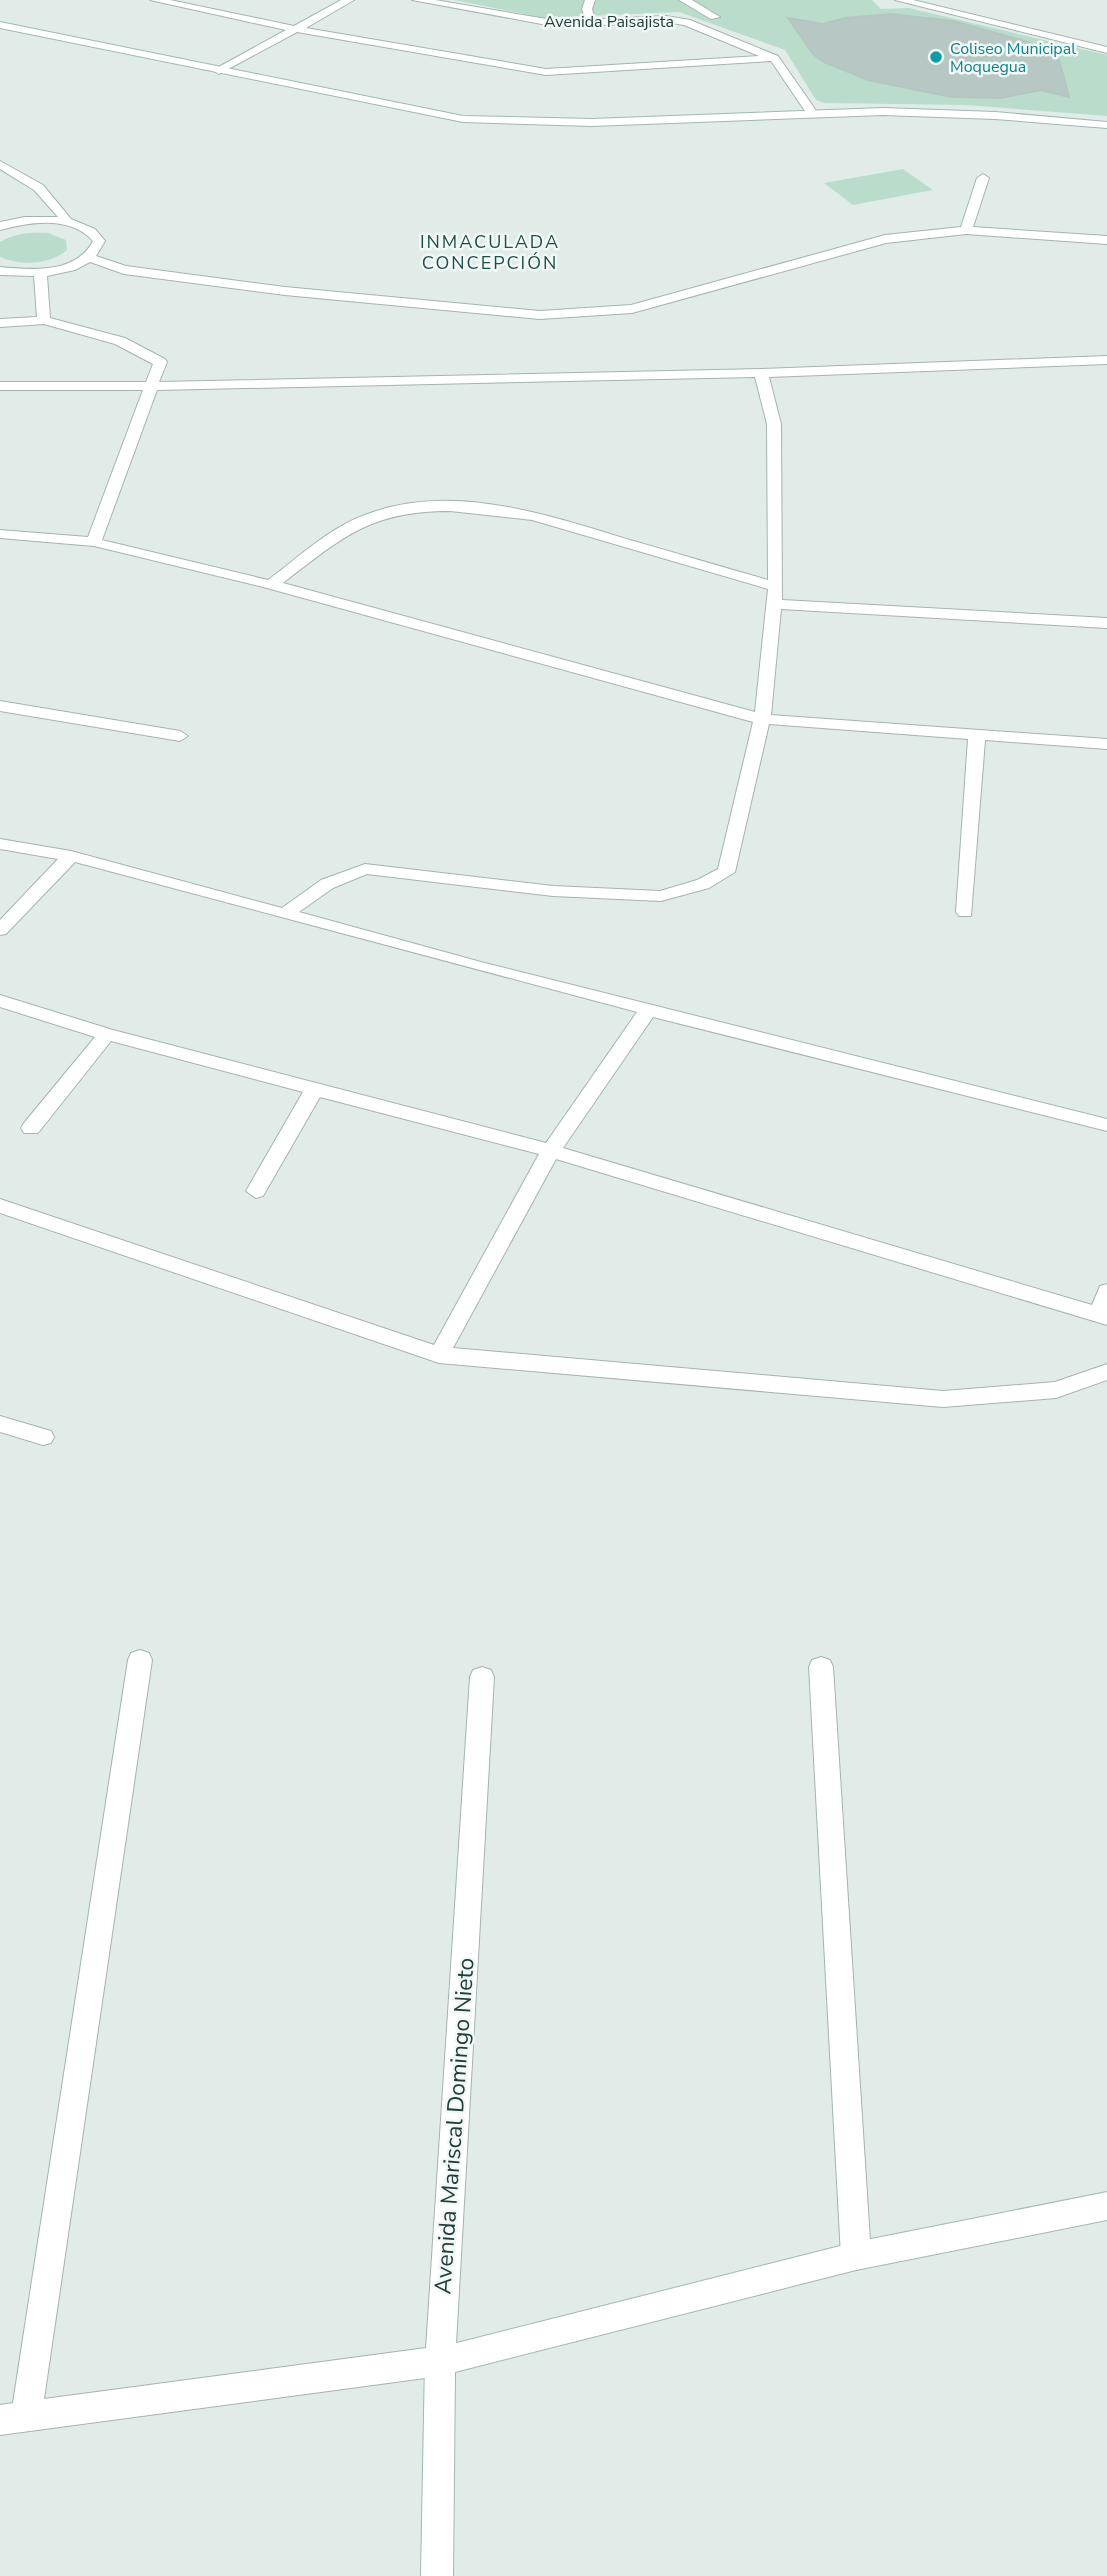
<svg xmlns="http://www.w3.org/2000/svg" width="1107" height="2576" viewBox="0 0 1107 2576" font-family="'Nunito Sans',sans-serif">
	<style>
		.green { fill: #baddcb }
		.building { fill: #b7c7c3; stroke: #b4c6c2; stroke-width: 2 }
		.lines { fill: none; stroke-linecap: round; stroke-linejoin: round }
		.lane-casing { stroke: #a4b4b1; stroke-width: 2 }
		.street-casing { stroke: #a4b4b1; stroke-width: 2 }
		.secondary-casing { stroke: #a0b8b4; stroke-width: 2 }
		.lane { fill: #fff; fill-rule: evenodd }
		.street { fill: #fff; fill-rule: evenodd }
		.secondary { fill: #fff; fill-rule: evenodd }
		.culture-dot { fill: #0f9aa8; stroke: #f2f8f6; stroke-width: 2.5 }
		.labels { text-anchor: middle; stroke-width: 5; stroke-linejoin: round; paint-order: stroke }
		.far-street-label { font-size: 16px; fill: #213d3b; stroke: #f2f8f6 }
		.far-culture-label { font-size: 16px; fill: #0d838f; stroke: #f2f8f6; text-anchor: start }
		.far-neighbourhood-label { font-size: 18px; letter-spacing: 2px; fill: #1d4f4d; stroke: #f2f8f6 }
		.near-street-label { font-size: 23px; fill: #213d3b; stroke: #f2f8f6 }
	</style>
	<rect width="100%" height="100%" fill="#e1ece9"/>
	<g class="green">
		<path d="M454 0H872L881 9 909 8 1107 55V116L965 105 825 103 816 100 785 50 679 12 544 18Z"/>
		<path d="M903 169 933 190 853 205 824 183Z"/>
		<path d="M48 233 66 240 67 250C50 265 20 266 0 257V242C15 233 31 232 48 233Z"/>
	</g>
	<path class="building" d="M890 14 954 21 1031 43 1059 60 1069 97 1041 90 1001 98 951 97 868 80 824 62 813 54 788 18 823 24 845 18Z"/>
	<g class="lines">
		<defs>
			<g id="lane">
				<path d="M585 0H595L592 9 596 25 587 23 582 9Z"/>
				<path d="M679 0H692L720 17 711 19Z"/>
			</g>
			<g id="street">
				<path d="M150 0H170L294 26 341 0H354L306 28 546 69 759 56 684 25 666 22 558 27 412 0H435L558 21 666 16 690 20 778 56 817 112 807 114 771 61 546 75 297 32 219 74 214 71 215 69 286 30Z"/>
				<path d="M895 0H913L1107 47V53Z"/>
				<path d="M0 161 43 185 71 219 95 229 105 241 96 256 126 266 285 287 540 311 631 305 885 235 961 227 977 178 983 174 989 178 973 227 1107 236V244L966 234 886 243 632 313 540 319 285 295 124 274 90 262 75 270 47 276 50 318 125 338 165 359 167 362 159 382 761 369 1107 356V364L769 377 781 424 782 600 1107 618V628L781 609 771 715 1107 739V749L985 740 971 916H959L956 912 968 739 769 724 735 872 709 888 661 901 553 896 367 874 333 888 299 912 481 962 1107 1119V1131L653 1017 563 1148 1092 1305 1100 1286 1107 1284V1325L556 1159 453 1348 943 1391 1055 1382 1107 1364V1380L1056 1398 943 1407 439 1363 0 1213V1199L434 1345 539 1154 320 1097 263 1196 256 1198 246 1191 303 1092 111 1041 38 1133H24L21 1128 24 1123 95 1037 0 1007V995L113 1030 546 1143 637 1012 75 862 6 934 0 935V920L58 859 0 849V839L71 851 282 908 321 880 365 864 553 886 660 891 697 880 718 869 753 722 267 588 94 546 0 538V530L88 537 143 390H0V382H146L153 364 115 344 44 324 0 327V319L37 317 34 276 0 275V267C32 270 76 274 93 241 70 215 30 222 0 230V222L25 217H58L34 190 0 169ZM755 377 767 424 768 580C722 567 676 553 630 540 548 515 450 481 365 515 329 528 299 557 268 580L102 540 157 390ZM450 511 532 520 768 589 755 712 283 583C343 537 370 511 450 511Z"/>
				<path d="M0 701 180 731 188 736 180 741 0 711Z"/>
				<path d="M0 1416 51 1431 54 1437 51 1443 43 1445 0 1432Z"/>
				<path d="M140 1650 149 1653 152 1660 44 2399 426 2348 470 1677 473 1670 482 1667 491 1670 494 1677 455 2361 451 2372 440 2376 0 2435V2405L13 2403 128 1660 131 1653Z"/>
				<path d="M821 1657 830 1660 833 1667 871 2256 866 2266 856 2270 846 2266 841 2256 809 1667 812 1660Z"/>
			</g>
			<g id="secondary">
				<path d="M0 22 463 116 592 119 883 108 995 112 1107 122V128L995 119 883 115 592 126 463 122 0 28Z"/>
				<path d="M1107 2192V2220L856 2270 455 2372 453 2576H421L425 2361 429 2350 856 2242Z"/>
			</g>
		</defs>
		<use href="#lane" class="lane-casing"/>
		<use href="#street" class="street-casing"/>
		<use href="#secondary" class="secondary-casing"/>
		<use href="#lane" class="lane"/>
		<use href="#street" class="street"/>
		<use href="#secondary" class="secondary"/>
	</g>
	<circle class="culture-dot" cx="936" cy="57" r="7"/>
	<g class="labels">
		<g class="far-street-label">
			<text x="609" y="27">Avenida Paisajista</text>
		</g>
		<g class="far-culture-label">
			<text x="950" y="54">Coliseo Municipal<tspan x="950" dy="18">Moquegua</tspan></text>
		</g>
		<g class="far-neighbourhood-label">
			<text x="490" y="248">INMACULADA<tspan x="490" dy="21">CONCEPCIÓN</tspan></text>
		</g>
		<g class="near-street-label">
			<text transform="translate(454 2126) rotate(-86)" y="8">Avenida Mariscal Domingo Nieto</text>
		</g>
	</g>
</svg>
